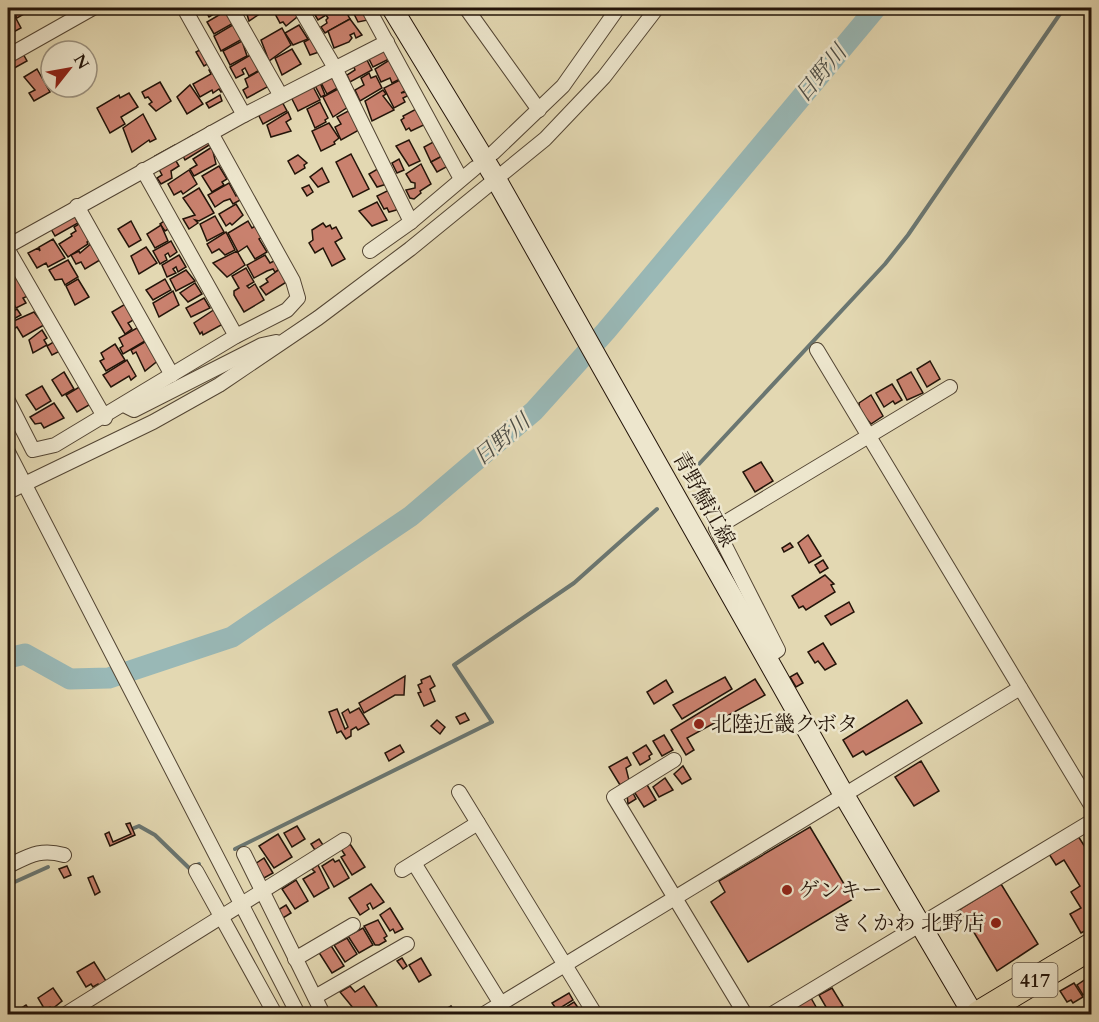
<svg xmlns="http://www.w3.org/2000/svg" width="1099" height="1022" viewBox="0 0 1099 1022" font-family="Cardo,'Noto Serif JP',serif">
	<style>
		.lines { fill: none; stroke-linecap: round; stroke-linejoin: round }
		.stream { stroke: #6a7671; stroke-width: 4 }
		.river { stroke: #99b8b6; stroke-width: 21 }
		.building { fill: #c9816e; stroke: #231409; stroke-width: 1.5 }
		.street-casing { stroke: #534533; stroke-width: 16 }
		.secondary-casing { stroke: #231409; stroke-width: 22 }
		.highway-casing { stroke: #231409; stroke-width: 28 }
		.street { stroke: #ede6cd; stroke-width: 14 }
		.secondary { stroke: #ede6cd; stroke-width: 20 }
		.highway { stroke: #e3d8b2; stroke-width: 26 }
		.poi-dot { fill: #8f2418; stroke: #ede6cd; stroke-width: 2 }
		.labels { text-anchor: middle; stroke-width: 5; stroke-linejoin: round; paint-order: stroke }
		.shield { fill: #ede6cd; stroke: #605344; stroke-width: 1.5 }
		.shield-label { font-size: 20px; font-weight: bold; fill: #231409 }
		.street-label { font-size: 21px; fill: #231409; stroke: #ede6cd }
		.poi-label { font-size: 21px; fill: #231409; stroke: #ede6cd; text-anchor: start }
		.water-label { font-size: 22px; font-style: italic; fill: #4c4d46; stroke: #ede6cd }
	</style>
	<rect width="100%" height="100%" fill="#e3d8b2"/>
	<filter id="stains"><feTurbulence type="fractalNoise" baseFrequency=".00333" numOctaves="4"/><feColorMatrix values="0 0 0 0 .2 0 0 0 0 .09 0 0 0 0 .02 0 0 0 .5 -.17"/></filter>
	<radialGradient id="worn" r=".72"><stop offset=".6" stop-color="#630" stop-opacity="0"/><stop offset="1" stop-color="#630" stop-opacity=".3"/></radialGradient>
	<g class="lines">
		<g class="stream">
			<path d="M686 478 885 264 908 235 1064 8"/>
			<path d="M134 828 139 826 155 835 189 868 199 864"/>
			<path d="M235 849 492 722 454 665 574 583 657 509"/>
			<path d="M8 885 48 867"/>
		</g>
		<path class="river" d="M8 658 25 654 70 679 109 678 232 637 411 516 534 411 606 331 876 8"/>
	</g>
	<g class="building">
		<path d="M12 8H20L24 14 17 18Z"/>
		<path d="M204 8H229L237 21 214 34 207 22 219 15 217 12 209 17Z"/>
		<path d="M245 8H273L262 13 259 8 255 10 258 15 249 21Z"/>
		<path d="M277 8H299L302 13 286 26 283 22 280 23 273 10Z"/>
		<path d="M328 8H344L350 19 325 33 321 27 327 23 326 20 328 18 326 15 318 20 315 15Z"/>
		<path d="M351 8H369L368 20 358 22Z"/>
		<path d="M11 9 21 28 8 35V11Z"/>
		<path d="M350 19 362 35 356 38 354 33 350 35 352 38 349 42 334 48 328 31Z"/>
		<path d="M236 23 246 37 221 51 214 36Z"/>
		<path d="M299 25 308 39 293 45 285 33Z"/>
		<path d="M282 28 291 45 269 61 261 40Z"/>
		<path d="M315 36 322 51 310 55 304 42Z"/>
		<path d="M387 40 395 56 373 67 366 53Z"/>
		<path d="M242 41 247 56 230 65 223 51Z"/>
		<path d="M205 47 213 61 204 66 196 52Z"/>
		<path d="M292 49 301 64 282 75 275 58Z"/>
		<path d="M362 50 372 70 350 82 347 75 355 70 354 67 350 69 345 59Z"/>
		<path d="M22 52 27 61 9 71 8 60Z"/>
		<path d="M252 54 263 68 249 76 245 68 242 70 244 74 236 78 230 67Z"/>
		<path d="M396 56 406 76 392 83 390 78 381 82 375 69Z"/>
		<path d="M217 65 230 87 221 92 219 89 213 93 212 90 200 97 193 84 211 74 209 70Z"/>
		<path d="M37 69 50 92 34 101 29 93 35 90 24 77Z"/>
		<path d="M263 69 269 86 247 98 243 90 248 87 245 79Z"/>
		<path d="M333 69 341 86 327 94 318 77Z"/>
		<path d="M369 73 371 78 376 76 382 88 360 101 355 90 364 85 361 78Z"/>
		<path d="M317 75 325 95 321 97 311 78Z"/>
		<path d="M406 77 411 88 401 93 406 92 407 96 403 98 405 102 394 108 384 88Z"/>
		<path d="M309 79 320 100 298 111 291 97Z"/>
		<path d="M160 82 171 101 156 111 149 104 152 102 148 97 145 98 142 92Z"/>
		<path d="M190 85 203 104 187 114 177 97Z"/>
		<path d="M338 89 351 105 333 117 323 97Z"/>
		<path d="M383 90 386 94 383 96 394 110 372 121 365 101Z"/>
		<path d="M129 93 138 107 121 117 125 124 110 133 97 108 119 95 120 98Z"/>
		<path d="M220 95 222 101 209 108 206 103Z"/>
		<path d="M280 98 287 111 263 124 258 114Z"/>
		<path d="M320 102 328 118 325 120 326 122 315 128 307 109Z"/>
		<path d="M420 107 428 123 411 131 409 128 406 130 401 120 404 118 403 116Z"/>
		<path d="M352 109 359 130 341 140 335 127 341 124 337 117Z"/>
		<path d="M288 112 291 119 286 122 291 131 271 137 267 125Z"/>
		<path d="M143 114 156 139 150 142 149 140 132 152 123 128Z"/>
		<path d="M329 123 339 138 334 142 335 144 321 151 312 131Z"/>
		<path d="M193 135 208 139 211 144 185 160 180 150 188 146 185 140Z"/>
		<path d="M409 140 420 161 409 166 396 146Z"/>
		<path d="M437 140 444 155 431 162 424 147Z"/>
		<path d="M175 145 182 157 176 161 179 166 171 171 172 178 161 184 157 178 162 175 155 162 157 160 155 156Z"/>
		<path d="M212 147 216 164 194 176 190 169 197 165 193 159Z"/>
		<path d="M351 154 369 189 353 197 336 162Z"/>
		<path d="M298 155 307 163 304 165 305 168 295 174 288 161Z"/>
		<path d="M444 155 448 166 437 172 431 162Z"/>
		<path d="M399 159 404 170 397 173 392 163Z"/>
		<path d="M421 164 431 184 420 191 421 193 414 199 410 198 406 190 415 188V183L411 182 406 174Z"/>
		<path d="M219 166 227 179 222 182 224 185 212 192 202 176Z"/>
		<path d="M381 167 390 183 377 187 369 174Z"/>
		<path d="M322 168 329 182 318 187 310 177Z"/>
		<path d="M189 170 197 184 183 194 181 191 174 195 168 184Z"/>
		<path d="M229 183 236 196 239 194 242 199 233 204 230 199 224 201 215 207 208 195Z"/>
		<path d="M309 185 313 192 307 196 302 188Z"/>
		<path d="M199 188 214 213 199 221 195 220 198 223 189 229 183 219 195 215 183 198Z"/>
		<path d="M393 188 400 209 389 212 387 208 384 209 377 196Z"/>
		<path d="M377 202 387 220 372 226 359 211Z"/>
		<path d="M236 204 243 215 232 225 230 223 226 226 219 214Z"/>
		<path d="M69 206 78 223 55 236 46 220Z"/>
		<path d="M215 216 224 232 207 241 200 224Z"/>
		<path d="M167 219 172 227 165 231 160 224Z"/>
		<path d="M131 221 141 240 129 247 118 229Z"/>
		<path d="M248 221 252 228 257 225 262 237 259 239 267 252 255 259 247 246 238 252 228 233Z"/>
		<path d="M82 222 90 240 87 242 88 244 68 257 59 244 72 236 71 234 76 231 74 227Z"/>
		<path d="M323 223 326 227 330 225 332 229 336 227 342 238 335 242 345 259 332 266 323 248 315 253 309 243 313 240 312 230Z"/>
		<path d="M161 225 168 241 155 248 147 234Z"/>
		<path d="M226 232 235 250 225 255 219 249 212 253 207 244Z"/>
		<path d="M53 239 65 258 48 267 46 263 37 268 28 253 38 248 40 251 39 247Z"/>
		<path d="M171 241 177 252 170 257 168 253 165 255 167 260 160 264 153 251Z"/>
		<path d="M93 242 100 260 85 269 81 262 76 264 71 255 79 251 80 253Z"/>
		<path d="M146 247 157 263 139 274 131 256Z"/>
		<path d="M237 251 245 265 227 277 213 263Z"/>
		<path d="M179 255 186 267 178 272 176 267 173 269 176 273 167 277 162 265Z"/>
		<path d="M265 255 270 263 276 260 281 268 275 272 273 269 267 271 254 278 247 265Z"/>
		<path d="M68 260 78 277 65 285 62 279 55 280 49 270Z"/>
		<path d="M246 268 254 282 247 286 249 288 255 284 264 300 244 312 234 295V291L239 288 232 276Z"/>
		<path d="M280 269 288 281 266 295 260 287 268 282 266 279Z"/>
		<path d="M186 270 195 281 176 291 170 279Z"/>
		<path d="M15 275 28 296 23 298 26 303 16 308 10 297 12 296 8 293V279Z"/>
		<path d="M78 279 89 297 75 305 66 286Z"/>
		<path d="M165 279 171 290 153 300 146 290Z"/>
		<path d="M195 283 202 294 188 302 180 293Z"/>
		<path d="M173 291 179 305 159 317 153 303Z"/>
		<path d="M204 298 210 308 191 317 186 308Z"/>
		<path d="M127 303 135 319 128 323 132 329 125 334 112 312Z"/>
		<path d="M17 309 21 315 8 322V314Z"/>
		<path d="M215 309 223 324 203 335 202 332 200 334 194 323Z"/>
		<path d="M34 312 44 325 23 337 17 327 13 329 9 323Z"/>
		<path d="M8 324 14 336 10 338 14 344 8 347Z"/>
		<path d="M137 328 145 341 123 354 120 348 123 346 119 338Z"/>
		<path d="M42 330 47 338 44 340 47 345 33 353 29 340Z"/>
		<path d="M150 339 160 359 145 371 136 352 133 354 131 350Z"/>
		<path d="M55 341 60 351 52 355 47 346Z"/>
		<path d="M115 344 125 360 106 371 100 361 104 359 101 353Z"/>
		<path d="M127 360 136 376 131 380 129 376 111 387 103 375Z"/>
		<path d="M930 361 940 379 927 387 917 369Z"/>
		<path d="M64 372 74 389 62 396 52 380Z"/>
		<path d="M911 372 923 393 907 400 897 380Z"/>
		<path d="M892 384 902 400 895 404 893 401 884 407 876 393Z"/>
		<path d="M42 386 51 401 36 410 26 395Z"/>
		<path d="M81 386 90 401 89 405 77 412 66 395Z"/>
		<path d="M871 395 883 416 871 424 860 411 859 403Z"/>
		<path d="M54 403 64 418 44 428 41 423 35 424 30 417Z"/>
		<path d="M761 462 773 481 755 492 743 472Z"/>
		<path d="M808 535 821 556 809 563 798 543Z"/>
		<path d="M790 543 793 547 784 552 782 548Z"/>
		<path d="M823 560 828 568 820 573 815 565Z"/>
		<path d="M825 575 834 584 831 585 835 592 806 610 803 606 799 608 792 596Z"/>
		<path d="M849 602 854 612 831 625 825 616Z"/>
		<path d="M823 643 836 664 825 670 818 661 815 663 808 652Z"/>
		<path d="M797 673 803 683 796 687 790 677Z"/>
		<path d="M405 676 404 695H395L364 713 359 703Z"/>
		<path d="M430 676 435 686 430 689 435 701 424 706 418 693 421 692 418 685 422 683 421 680Z"/>
		<path d="M725 677 732 689 682 719 673 705Z"/>
		<path d="M755 679 765 695 687 738 694 750 686 755 671 730Z"/>
		<path d="M666 680 673 692 654 704 647 692Z"/>
		<path d="M907 700 922 723 866 755 863 751 853 757 843 740Z"/>
		<path d="M359 708 369 724 358 730 356 727 351 730V736L346 739 341 731 337 733 329 712 337 709 345 729 348 727 342 713 348 709 350 713Z"/>
		<path d="M465 713 469 720 460 724 456 717Z"/>
		<path d="M437 720 445 727 440 734 431 726Z"/>
		<path d="M664 735 673 750 662 756 653 741Z"/>
		<path d="M400 745 404 752 389 761 385 753Z"/>
		<path d="M646 745 652 754 649 756 650 759 640 765 633 753Z"/>
		<path d="M627 757 631 765 626 768 629 780 620 785 609 767Z"/>
		<path d="M921 761 939 791 914 806 895 777Z"/>
		<path d="M683 766 691 779 682 784 674 774Z"/>
		<path d="M665 778 673 790 659 797 653 787Z"/>
		<path d="M646 783 656 800 644 807 633 790Z"/>
		<path d="M632 791 636 799 628 804 627 794Z"/>
		<path d="M130 823 135 835 110 846 105 834 109 832 113 842 131 834 126 824Z"/>
		<path d="M297 826 305 839 292 847 284 833Z"/>
		<path d="M810 827 853 899 748 962 711 902 725 892 719 881Z"/>
		<path d="M278 834 292 857 274 868 259 846Z"/>
		<path d="M1078 836 1092 858V927L1081 933 1070 914 1081 908 1071 892 1080 886 1064 860 1056 865 1049 854Z"/>
		<path d="M319 839 323 845 315 850 311 844Z"/>
		<path d="M350 844 365 867 352 875 341 857 345 855 341 849Z"/>
		<path d="M264 858 273 873 264 878 255 864Z"/>
		<path d="M333 859 335 862 339 860 349 878 334 887 322 866Z"/>
		<path d="M318 865 329 888 314 897 303 879 315 872 312 869Z"/>
		<path d="M67 866 71 875 64 878 59 869Z"/>
		<path d="M93 876 100 892 95 895 88 878Z"/>
		<path d="M296 880 308 901 295 909 282 889Z"/>
		<path d="M371 884 384 902 373 909 370 903 367 905 369 909 360 915 349 898Z"/>
		<path d="M1001 884 1038 944 997 971 960 909Z"/>
		<path d="M286 905 291 913 283 918 278 910Z"/>
		<path d="M390 908 403 929 395 933 393 929 390 931 380 915Z"/>
		<path d="M378 920 387 936 384 938 386 941 379 945H375L364 926Z"/>
		<path d="M363 928 373 945 359 953 348 936Z"/>
		<path d="M347 938 357 954 345 962 334 945Z"/>
		<path d="M330 944 344 966 332 973 318 951Z"/>
		<path d="M402 958 407 966 403 969 397 961Z"/>
		<path d="M421 958 431 975 419 982 409 965Z"/>
		<path d="M94 962 106 981 99 986 98 984 93 987 91 984 86 987 77 972Z"/>
		<path d="M1089 977 1092 990 1083 995 1077 985Z"/>
		<path d="M1074 983 1083 997 1073 1003 1071 1000 1067 1002 1060 991Z"/>
		<path d="M350 986 355 992 364 986 377 1006 367 1014H358L340 992Z"/>
		<path d="M53 988 62 1001 51 1010 50 1007 45 1010 38 998Z"/>
		<path d="M832 988 843 1006 830 1014 819 995Z"/>
		<path d="M569 993 573 1000 557 1010 552 1003Z"/>
		<path d="M811 998 820 1014H784Z"/>
		<path d="M574 1002 579 1009 569 1014H559L558 1012Z"/>
		<path d="M26 1005 32 1014H12Z"/>
		<path d="M451 1006 456 1014H437Z"/>
	</g>
	<g class="lines">
		<defs>
			<g id="street">
				<path d="M184 8 244 115"/>
				<path d="M231 8 281 96"/>
				<path d="M300 8 335 68 411 222"/>
				<path d="M368 8 461 179"/>
				<path d="M466 8 539 110"/>
				<path d="M8 56 93 8"/>
				<path d="M493 153 563 86 618 8"/>
				<path d="M143 170 236 336"/>
				<path d="M77 206 172 375"/>
				<path d="M8 246 244 115 387 42"/>
				<path d="M8 250 105 418"/>
				<path d="M370 251 411 222 475 168"/>
				<path d="M817 350 1092 807"/>
				<path d="M8 401 33 450 55 445 236 336 287 310 298 298 293 281 211 133"/>
				<path d="M124 405 134 410 262 345 276 342"/>
				<path d="M8 452 298 1014"/>
				<path d="M8 492 153 422 219 385 318 318 410 249 545 139 604 77 657 8"/>
				<path d="M766 658 778 650 716 528 950 387"/>
				<path d="M674 760 614 797 745 1014"/>
				<path d="M459 792 595 1014"/>
				<path d="M244 854 323 1014"/>
				<path d="M414 863 501 1004"/>
				<path d="M8 866C29 856 40 848 64 855"/>
				<path d="M402 870 478 823"/>
				<path d="M196 871 275 1014"/>
				<path d="M295 959 353 925"/>
				<path d="M315 997 407 944"/>
				<path d="M66 1014 344 840"/>
				<path d="M484 1014 1020 688"/>
				<path d="M772 1014 1092 821"/>
			</g>
			<path id="secondary" d="M392 8 496 179 844 795 973 1014"/>
			<path id="highway" d="M979 1014 1092 946"/>
		</defs>
		<use href="#street" class="street-casing"/>
		<use href="#secondary" class="secondary-casing"/>
		<use href="#highway" class="highway-casing"/>
		<use href="#street" class="street"/>
		<use href="#secondary" class="secondary"/>
		<use href="#highway" class="highway"/>
	</g>
	<g class="poi-dot">
		<circle cx="699" cy="724" r="6"/>
		<circle cx="787" cy="890" r="6"/>
		<circle cx="996" cy="923" r="6"/>
	</g>
	<g class="labels">
		<rect class="shield" x="1012.5" y="963" width="45" height="34" rx="4.5"/>
		<g class="shield-label">
			<text x="1035" y="987">417</text>
		</g>
		<g class="street-label">
			<text transform="translate(704 499) rotate(61)" y="7">青野鯖江線</text>
		</g>
		<g class="poi-label">
			<text x="711" y="731">北陸近畿クボタ</text>
			<text x="799" y="897">ゲンキー</text>
			<text x="984" y="930" text-anchor="end">きくかわ 北野店</text>
		</g>
		<g class="water-label">
			<text transform="translate(820 73) rotate(-50)" y="8">日野川</text>
			<text transform="translate(501 439) rotate(-40)" y="8">日野川</text>
		</g>
	</g>
	<rect width="1099" height="1022" fill="none" stroke="#e3d8b2" stroke-width="30"/>
	<rect x="9" y="9" width="1081" height="1004" fill="none" stroke="#231409" stroke-width="3"/>
	<rect x="15" y="15" width="1069" height="992" fill="none" stroke="#231409" stroke-width="1.5"/>
	<g transform="translate(69 69) rotate(59)"><circle r="28" fill="#ede6cd" stroke="#9c927f" stroke-width="1.5"/>
	<path d="M0-4.5L10 22L0 15L-10 22Z" fill="#8f2418"/>
	<text y="-9" font-size="16" font-weight="bold" text-anchor="middle" fill="#231409">N</text>
	</g>
	<rect width="100%" height="100%" filter="url(#stains)"/>
	<rect width="100%" height="100%" fill="url(#worn)"/>
</svg>
